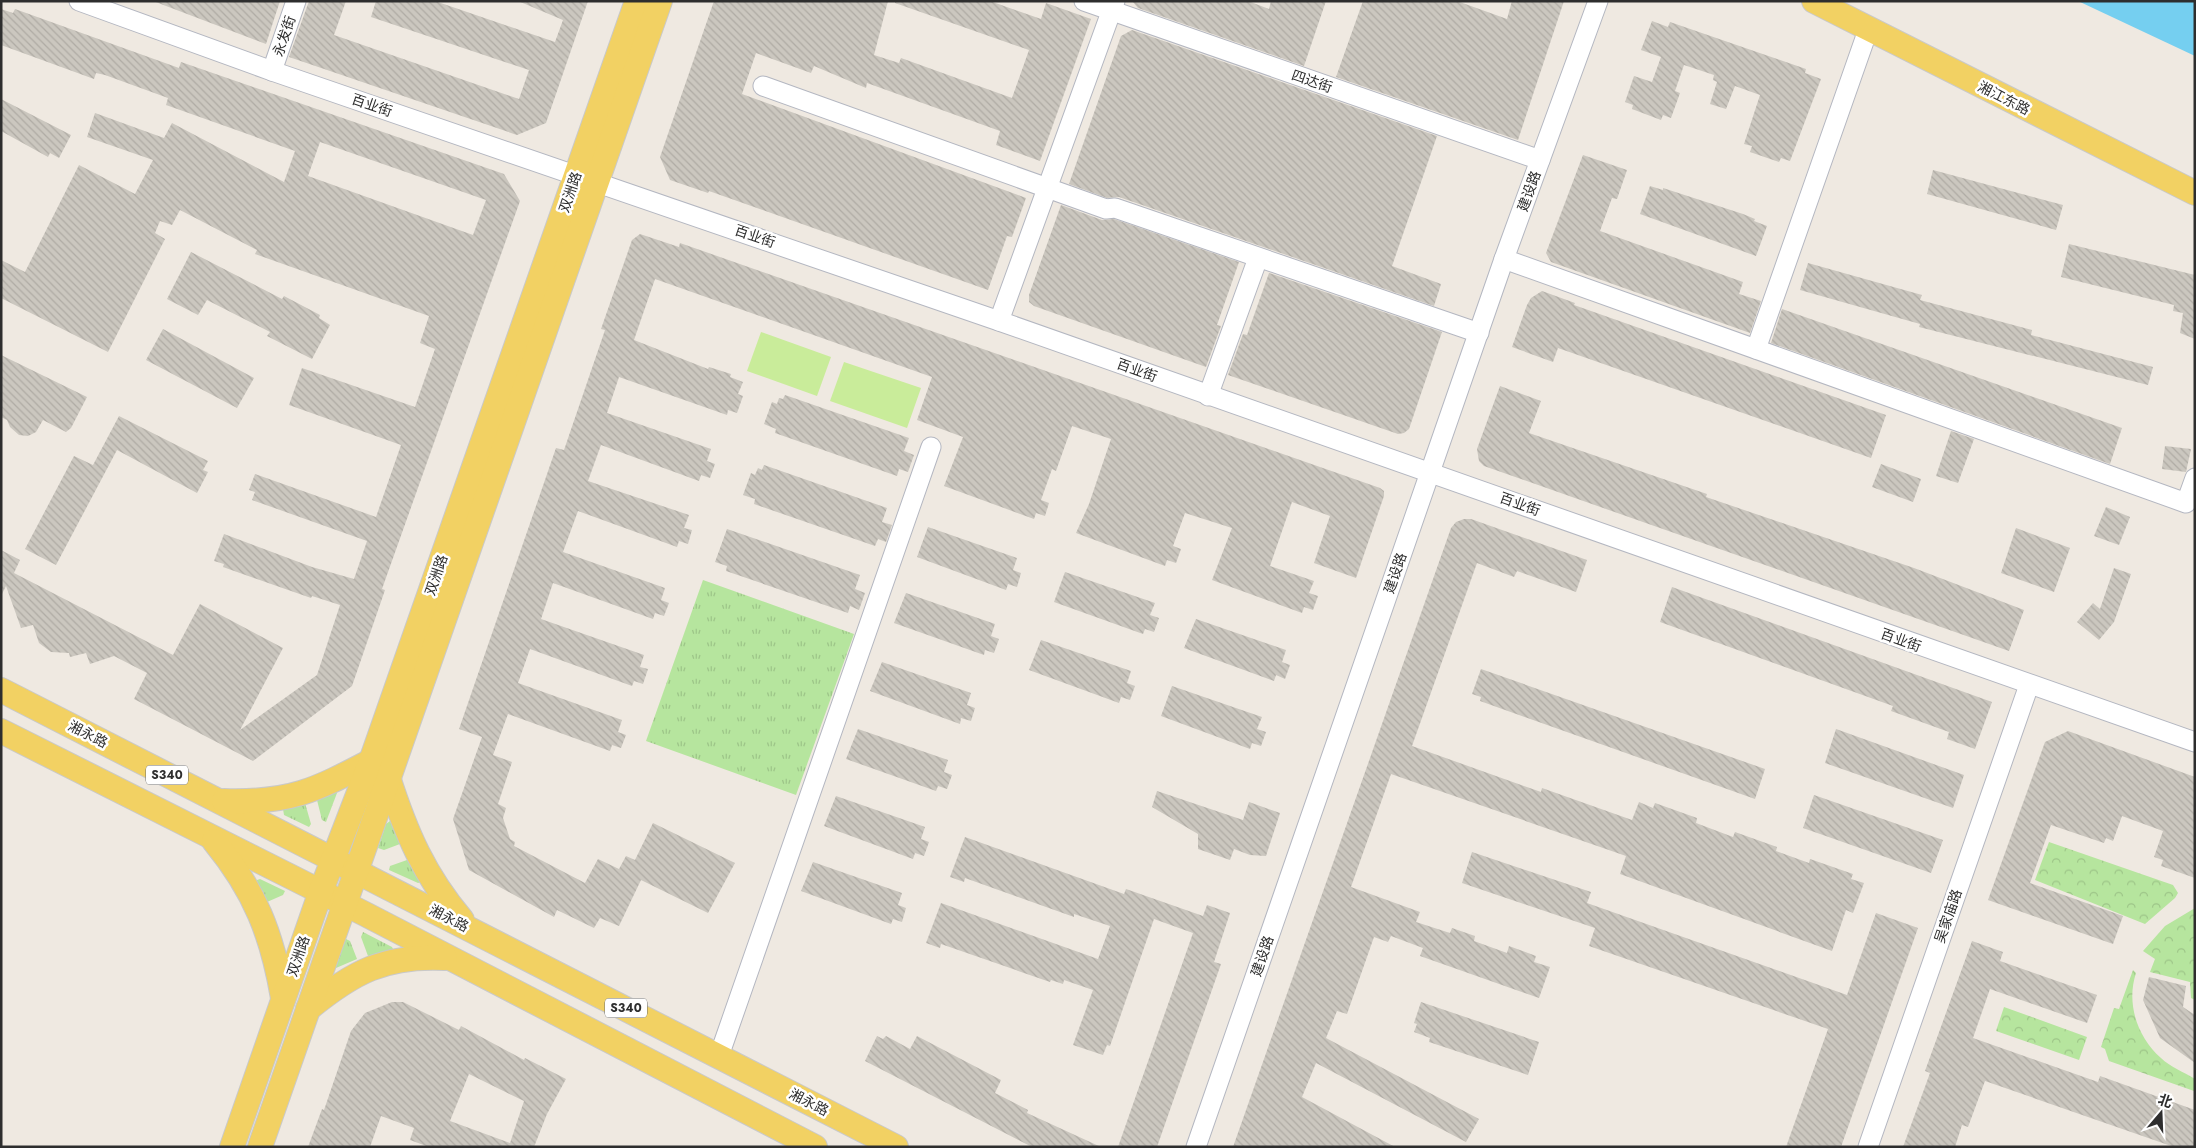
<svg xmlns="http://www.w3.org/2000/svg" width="2196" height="1148" viewBox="0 0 2196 1148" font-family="Jost,'Noto Sans SC',sans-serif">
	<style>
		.grass { fill: url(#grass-tufts) }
		.forest { fill: url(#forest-crowns) }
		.pitch { fill: #c9ec9a }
		.water { fill: #75cff0 }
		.building { fill: url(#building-back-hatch); fill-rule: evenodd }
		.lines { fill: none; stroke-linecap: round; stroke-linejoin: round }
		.minor-casing { stroke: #b4b7c1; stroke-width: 21 }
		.major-casing { stroke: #c9c9c9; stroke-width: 26 }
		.minor { stroke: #fff; stroke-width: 19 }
		.major { stroke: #f2d163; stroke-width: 24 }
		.labels { text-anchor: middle; stroke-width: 5; stroke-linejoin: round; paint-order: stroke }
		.shield { fill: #fff; stroke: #6d6d6d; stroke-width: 1 }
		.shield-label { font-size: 12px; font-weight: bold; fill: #2e2e2e }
		.street-label { font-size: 14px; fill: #2e2e2e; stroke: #fff }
	</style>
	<defs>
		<pattern id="grass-tufts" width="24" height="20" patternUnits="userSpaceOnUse" patternTransform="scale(1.25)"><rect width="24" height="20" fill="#b6e59e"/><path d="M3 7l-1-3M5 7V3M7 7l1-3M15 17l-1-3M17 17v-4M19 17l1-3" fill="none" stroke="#9dc588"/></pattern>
		<pattern id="forest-crowns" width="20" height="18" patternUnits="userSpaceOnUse" patternTransform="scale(1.25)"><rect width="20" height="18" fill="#b6e59e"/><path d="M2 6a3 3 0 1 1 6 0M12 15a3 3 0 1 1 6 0" fill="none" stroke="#9dc588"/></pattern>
		<pattern id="building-back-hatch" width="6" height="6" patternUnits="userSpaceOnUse" patternTransform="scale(1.25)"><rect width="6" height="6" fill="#cbc7bf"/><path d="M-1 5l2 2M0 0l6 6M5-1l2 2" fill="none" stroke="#afaba4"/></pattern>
	</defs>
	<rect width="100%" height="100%" fill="#efe9e1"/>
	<g class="grass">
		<path d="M703 580 854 634 796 795 646 741Z"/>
		<path d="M333 790 337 791V793L326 822 322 820 317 800Z"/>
		<path d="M305 803 311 824 309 827 284 815 283 809Z"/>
		<path d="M390 821 400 844 384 850 378 848 386 824Z"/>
		<path d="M407 860 421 878V882L418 883 389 870 390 866Z"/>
		<path d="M260 879 285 891 283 895 267 902 257 883V880Z"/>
		<path d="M363 932 392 947 393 949 368 956 361 937Z"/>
		<path d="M344 938 350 941 357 959 336 968 334 965Z"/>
	</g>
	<g class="forest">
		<path d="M2049 842 2173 885 2178 893 2175 898 2145 924 2035 880Z"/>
		<path d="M2195 908V1000L2191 998 2190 982 2150 972 2155 959 2143 951 2165 926Z"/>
		<path d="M2133 970 2136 973C2126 1003 2137 1037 2161 1058 2170 1067 2184 1072 2195 1079L2194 1091 2109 1061 2105 1049 2101 1047 2114 1008 2119 1009Z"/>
		<path d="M2004 1007 2087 1037 2079 1060 1996 1031Z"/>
	</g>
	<g class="pitch">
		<path d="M761 332 831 357 817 396 747 371Z"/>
		<path d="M844 362 921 388 907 428 830 401Z"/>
	</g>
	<path class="water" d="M2078 1H2195V56Z"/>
	<g class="building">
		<path d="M153 1H280L266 44Z"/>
		<path d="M309 1H346L334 35 519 99 529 70 371 17 376 1H435L555 42 563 20 518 1H588L546 123 517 135 289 57Z"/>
		<path d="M714 1H888L874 55 899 63 901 58 1012 98 1029 50 895 3V1H990L1041 19 1046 3 1091 19 1040 161 996 145 1000 131 867 83 866 88 814 66 811 73 756 53 742 94 1026 198 1012 237 1007 236 988 290 709 191 708 193 670 180 660 157Z"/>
		<path d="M1132 1H1248L1269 9 1271 1H1326L1304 66 1138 8Z"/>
		<path d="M1363 1H1457L1507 19 1512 1H1564L1518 140 1336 77Z"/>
		<path d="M1 9 13 13 15 9 179 68 181 62 504 174 520 201 382 589 385 590 352 686 253 761 134 699 147 673 114 656 90 664 86 653 70 657 69 653 51 652 39 643 33 625 21 628 6 586 1 596V550L20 560 14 573 173 655 200 604 283 648 240 730 317 675 340 605 312 596 311 598 223 567 224 564 214 561 224 534 312 567 354 579 367 541 252 500 255 492 249 490 255 474 376 517 401 445 289 405 302 368 415 407 435 349 420 343 429 316 255 254 257 250 180 210 172 225 160 221 155 233 165 239 108 352 1 298V260L25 272 79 165 135 194 153 160 87 137 95 113 164 138 172 123 284 182 295 151 166 105 168 98 105 75 96 73 94 79 1 45ZM320 142 486 200 473 235 308 176Z"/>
		<path d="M1652 21 1668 27 1670 22 1806 69 1805 73 1821 79 1790 161 1781 158 1779 162 1750 152 1752 146 1744 144 1760 95 1735 86 1726 109 1710 104 1717 82 1713 80 1714 75 1684 65 1675 91 1680 93 1671 118 1663 115 1661 120 1632 109 1633 105 1625 102 1634 76 1652 82 1661 57 1641 50Z"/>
		<path d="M1132 30 1437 136 1392 266 1441 284 1434 306 1119 197 1107 198 1069 184 1121 36Z"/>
		<path d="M1 99 71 135 59 158 50 153 48 157 1 131Z"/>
		<path d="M1583 155 1627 170 1617 199 1612 198 1600 231 1743 282 1739 294 1761 301 1750 333 1551 262 1546 253Z"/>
		<path d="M1933 170 2063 205 2056 230 1927 194Z"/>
		<path d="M1650 186 1663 190V188L1743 214 1755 219 1754 221 1767 226 1756 256 1640 214Z"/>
		<path d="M1061 205 1102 220 1114 219 1239 262 1217 325 1221 326 1206 367 1034 306 1029 302V295Z"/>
		<path d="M640 234 679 247 680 243 1380 488 1384 491V496L1356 578 1314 563 1330 516 1292 502 1270 566 1314 581 1309 593 1318 596 1313 610 1304 607 1302 613 1212 580 1232 528 1185 513 1173 546 1181 549 1176 563 1167 560 1165 566 1076 533 1089 504 1111 439 1072 426 1056 471 1052 469 1041 500 1049 503 1045 516 1036 513 1034 519 944 486 963 437 917 420 932 377 655 279 634 340 708 369 709 367 731 374 730 377 743 382 738 394 743 396 737 413 728 410 727 415 619 377 607 413 711 449 707 461 715 464 710 478 701 475 699 481 601 445 588 481 689 515 684 528 692 530 688 544 679 541 677 547 578 511 563 552 665 588 661 600 669 603 664 616 655 613 653 619 553 583 541 619 644 655 640 667 648 669 643 684 634 681 632 686 530 649 518 683 622 720 618 732 626 735 621 748 612 745 610 751 508 714 493 755 512 762 498 804 506 808 503 818 510 839 515 842 514 846 585 883 598 859 619 869 626 856 635 860 653 823 735 863 708 913 641 880 619 926 600 918 594 928 557 910 554 917 469 870 453 819 482 737 459 729 556 448 564 450 605 330 601 329 632 240Z"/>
		<path d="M2069 244 2195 275V339L2180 333 2183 313 2173 311 2174 305 2061 277Z"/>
		<path d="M191 252 282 299 284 296 320 315 319 318 330 325 312 359 267 336 270 332 207 300 198 315 167 299Z"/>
		<path d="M1808 263 1922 295 1920 300 2032 330 2031 335 2153 367 2148 385 1919 327 1920 324 1800 290Z"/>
		<path d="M1269 273 1442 332 1409 429 1404 433 1398 434 1228 375 1243 334 1247 335Z"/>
		<path d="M1542 291 1575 303 1574 305 1886 415 1871 458 1558 348 1553 362 1512 347 1527 305 1531 298Z"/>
		<path d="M1782 309 2122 428 2110 464 1771 343Z"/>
		<path d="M163 329 254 378 237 408 146 360Z"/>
		<path d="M1 355 87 397 71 428 66 432 43 420 36 432 28 436 19 435 10 427 7 420 1 417Z"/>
		<path d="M1500 386 1541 401 1529 433 1707 494 1706 497 1914 568 2024 610 2009 651 1484 466 1479 461 1477 449Z"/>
		<path d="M785 395 909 438 904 451 914 455 908 472 899 469 897 476 775 433 776 429 764 424 772 402 777 404 779 398 783 399Z"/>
		<path d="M119 416 208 461 203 470 208 472 197 493 117 450 56 565 25 549 74 456 93 465Z"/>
		<path d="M1951 431 1974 439 1958 483 1936 476Z"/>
		<path d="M2165 446 2191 449 2186 472 2162 469Z"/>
		<path d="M1881 464 1921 479 1913 502 1872 487Z"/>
		<path d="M764 465 887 508 882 522 892 525 886 542 878 539 875 546 754 504 755 499 743 495 751 473 755 475 758 468 762 470Z"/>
		<path d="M2106 507 2130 517 2119 545 2094 536Z"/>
		<path d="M1464 519H1471L1587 560 1576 592 1517 571 1514 577 1477 563 1412 746 1541 792 1542 788 1632 820 1639 802 1653 808 1655 803 1697 818 1696 823 1733 837 1735 832 1777 847 1776 851 1809 863 1810 859 1853 874 1851 879 1864 883 1853 913 1846 910 1832 951 1620 874 1626 856 1391 774 1351 887 1420 912 1416 922 1450 933 1452 928 1475 936 1474 941 1507 953 1509 946 1536 956 1534 962 1550 967 1539 998 1420 956 1423 948 1391 936 1388 942 1374 937 1347 1014 1337 1011 1326 1038 1479 1119 1466 1142 1316 1063 1302 1097 1395 1147H1233L1451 528 1456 522Z"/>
		<path d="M928 527 1017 558 1013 570 1021 573 1017 587 1008 584 1006 590 917 557Z"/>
		<path d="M2016 528 2070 548 2054 592 2001 573Z"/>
		<path d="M727 529 860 575 855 589 865 593 859 610 850 606 848 613 726 571 727 566 715 562Z"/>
		<path d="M2114 568 2131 574 2114 622 2099 640 2077 622 2093 603 2100 609Z"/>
		<path d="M1065 572 1155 603 1150 615 1159 618 1154 632 1145 629 1143 634 1054 602Z"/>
		<path d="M1672 587 1992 702 1975 749 1947 739 1949 732 1891 711 1893 706 1660 622Z"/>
		<path d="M906 593 995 624 991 636 999 639 994 653 985 650 984 655 894 623Z"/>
		<path d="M1196 619 1286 650 1282 662 1290 665 1285 679 1276 675 1274 681 1184 648Z"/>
		<path d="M1041 640 1131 671 1127 683 1135 686 1130 700 1121 697 1119 703 1029 670Z"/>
		<path d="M882 662 971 693 967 705 975 708 971 721 961 718 960 724 870 691Z"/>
		<path d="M1481 669 1765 769 1755 799 1480 701 1481 697 1472 694Z"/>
		<path d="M1172 686 1262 717 1257 729 1266 732 1261 746 1252 743 1250 749 1161 716Z"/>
		<path d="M858 729 948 760 944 772 952 775 947 789 938 786 936 791 846 759Z"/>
		<path d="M1836 729 1964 775 1953 808 1825 763Z"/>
		<path d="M2068 731 2195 777V878L2161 866 2163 860 2154 857 2163 831 2122 816 2113 841 2106 838 2104 843 2051 825 2030 883 2123 916 2113 944 1988 900 2045 742Z"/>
		<path d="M1157 791 1243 820 1249 802 1280 813 1266 856 1250 855 1234 849 1230 860 1198 849V834L1152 807Z"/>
		<path d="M1814 795 1943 840 1931 873 1803 828Z"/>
		<path d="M836 796 925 827 921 839 929 842 924 856 915 853 913 859 824 826Z"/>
		<path d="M965 837 1124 894 1126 889 1203 916 1207 905 1230 913 1214 962 1221 964 1157 1147H1118L1193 933 1154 919 1110 1046 1107 1045 1103 1055 1073 1045 1093 990 1064 980 1063 984 1051 980 1050 982 941 944 940 948 926 943 941 903 1098 959 1110 926 1074 914V917L965 878 964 882 950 877Z"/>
		<path d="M1472 852 1591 892 1587 903 1847 995 1876 913 1918 928 1841 1147H1786L1828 1029 1589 946 1595 928 1462 883Z"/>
		<path d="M813 862 902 893 898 905 906 908 902 922 893 919 891 924 801 891Z"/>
		<path d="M1972 941 2003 952 2000 961 2097 995 2087 1023 1990 989 1973 1038 2098 1082 2100 1076 2195 1110V1147H2174L1985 1081 1968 1127 1962 1125 1955 1147H1903L1930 1073 1925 1071Z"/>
		<path d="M2149 977 2186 986 2183 1007 2195 1015V1063L2160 1038 2143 1000Z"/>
		<path d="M392 1002H403L459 1030 461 1026 524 1060 525 1058 566 1079 547 1114 534 1147H429L410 1140 414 1128 381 1116 370 1147H308L322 1109 324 1110 351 1031 365 1013ZM469 1074 524 1101 510 1143 450 1121Z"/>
		<path d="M1421 1002 1539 1042 1528 1075 1429 1042 1430 1038 1414 1032 1417 1024 1414 1023Z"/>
		<path d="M877 1036 883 1039 886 1036 910 1049 917 1036 1001 1080 995 1093 1028 1110 1027 1113 1101 1147H1032L865 1061Z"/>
	</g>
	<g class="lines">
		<defs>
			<g id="minor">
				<path d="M79 1 272 71 999 321 2195 742"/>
				<path d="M1084 1 1540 160"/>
				<path d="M272 71 296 1"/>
				<path d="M763 86 1106 209 1115 208 1479 333"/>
				<path d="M1504 259 2186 503 2195 478"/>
				<path d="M999 321 1115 1"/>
				<path d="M1756 349 1868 30"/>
				<path d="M1208 396 1258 258"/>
				<path d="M719 1056 931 447"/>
				<path d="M1196 1147 1504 259 1598 1"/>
				<path d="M1868 1147 2029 685"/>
			</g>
			<g id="major">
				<path d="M1814 1 2195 193"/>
				<path d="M1 690 896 1147"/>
				<path d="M1 731 365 914 815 1147"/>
				<path d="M388 777C406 833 424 875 462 920"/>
				<path d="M224 801C290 803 314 791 371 761"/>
				<path d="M214 841C255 891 272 934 283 998"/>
				<path d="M308 1009C353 972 385 955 445 958"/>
				<path d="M232 1147 321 891 371 761 637 1"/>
				<path d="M260 1147 660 1"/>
			</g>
		</defs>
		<use href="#minor" class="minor-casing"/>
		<use href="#major" class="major-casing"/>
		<use href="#minor" class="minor"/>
		<use href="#major" class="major"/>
	</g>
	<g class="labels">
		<g class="shield">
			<rect x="146" y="765.5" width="42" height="19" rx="4"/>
			<rect x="605" y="998.5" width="42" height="19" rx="4"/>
		</g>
		<g class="shield-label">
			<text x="167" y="779">S340</text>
			<text x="626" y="1012">S340</text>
		</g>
		<g class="street-label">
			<text transform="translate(284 36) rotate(-71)" y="5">永发街</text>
			<text transform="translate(1312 81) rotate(19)" y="5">四达街</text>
			<text transform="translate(2004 98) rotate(27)" y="5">湘江东路</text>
			<text transform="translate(372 105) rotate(19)" y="5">百业街</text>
			<text transform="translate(1529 191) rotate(-70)" y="5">建设路</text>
			<text transform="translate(570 192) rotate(-71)" y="5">双洲路</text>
			<text transform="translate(755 236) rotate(19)" y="5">百业街</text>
			<text transform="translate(1137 370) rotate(20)" y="5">百业街</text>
			<text transform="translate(1520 504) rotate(20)" y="5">百业街</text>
			<text transform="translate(1395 573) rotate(-71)" y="5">建设路</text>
			<text transform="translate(436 575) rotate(-71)" y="5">双洲路</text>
			<text transform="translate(1901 640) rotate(20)" y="5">百业街</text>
			<text transform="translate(88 734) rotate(27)" y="5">湘永路</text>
			<text transform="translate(1948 916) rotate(-71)" y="5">吴家庙路</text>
			<text transform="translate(449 918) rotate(27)" y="5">湘永路</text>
			<text transform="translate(298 956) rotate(-71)" y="5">双洲路</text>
			<text transform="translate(1262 956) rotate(-71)" y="5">建设路</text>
			<text transform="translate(809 1102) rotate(27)" y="5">湘永路</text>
		</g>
	</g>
	<rect width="2196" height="1148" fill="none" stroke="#2e2e2e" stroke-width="5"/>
	<g transform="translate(2161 1113) rotate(19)" stroke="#ffffff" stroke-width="4" paint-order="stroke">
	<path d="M0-4L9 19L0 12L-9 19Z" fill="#2e2e2e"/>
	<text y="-8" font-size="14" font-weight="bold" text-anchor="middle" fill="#2e2e2e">北</text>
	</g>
</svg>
